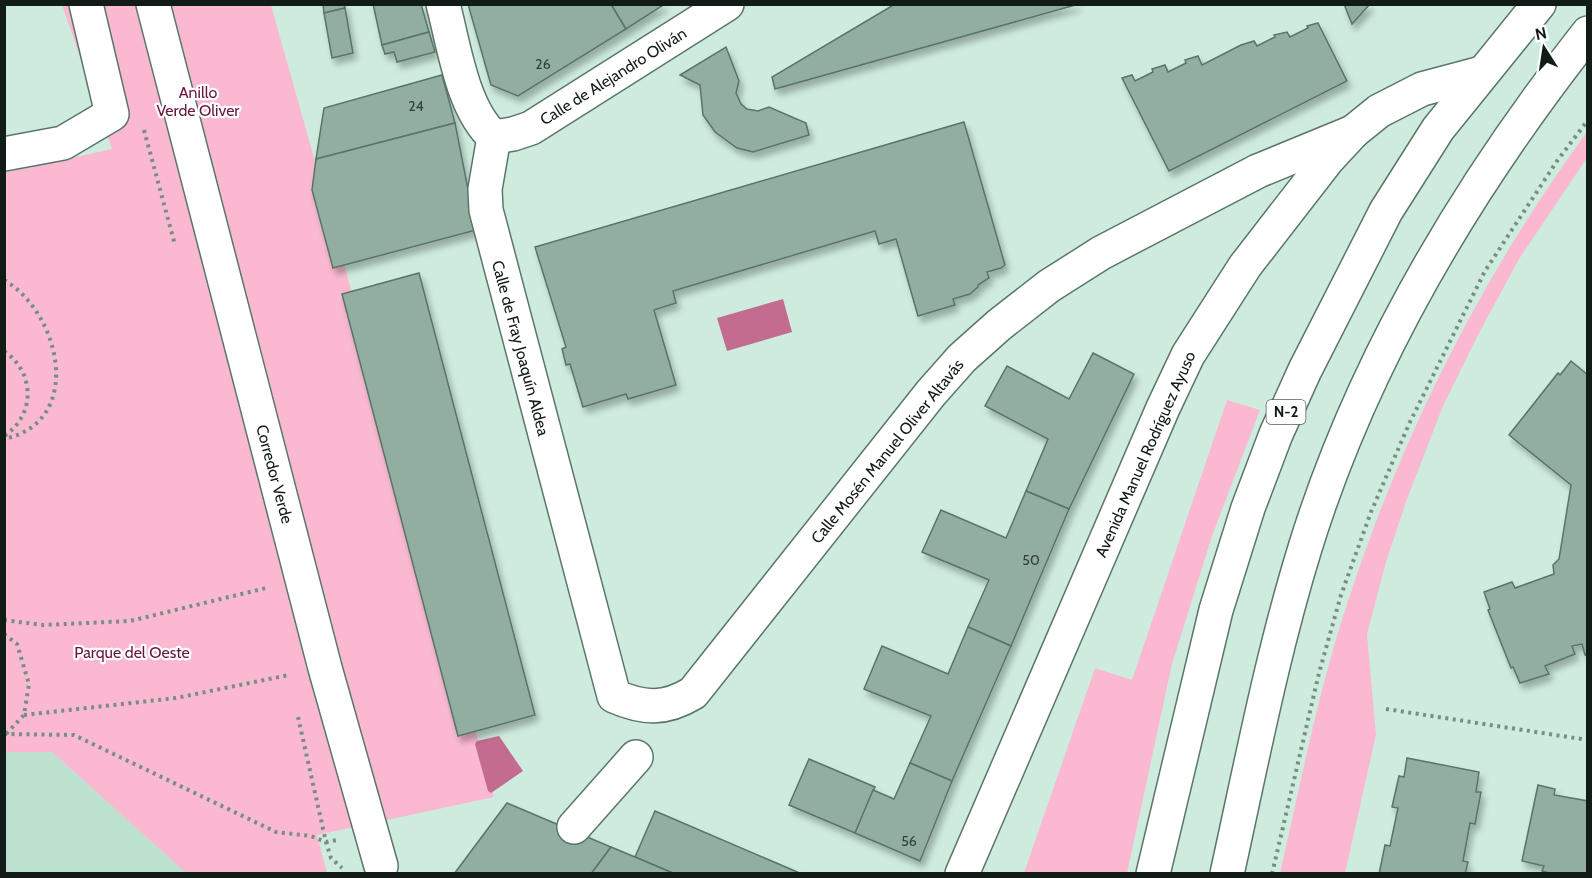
<svg xmlns="http://www.w3.org/2000/svg" width="1592" height="878" viewBox="0 0 1592 878" font-family="Cabin,sans-serif">
	<style>
		.built { fill: #bce2cf }
		.green { fill: #fab9d1 }
		.water { fill: #c46b90 }
		.building { fill: #91aea0; stroke: #597467; stroke-width: 1.5; filter: url(#shadow) }
		.lines { fill: none; stroke-linecap: round; stroke-linejoin: round }
		.minor-casing { stroke: #5b7669; stroke-width: 36 }
		.highway-casing { stroke: #5b7669; stroke-width: 36 }
		.path { stroke: #788e84; stroke-width: 4; stroke-dasharray: 3 4.5; stroke-linecap: butt }
		.minor { stroke: #fff; stroke-width: 33 }
		.highway { stroke: #fff; stroke-width: 33 }
		.labels { text-anchor: middle; stroke-width: 4.5; stroke-linejoin: round; paint-order: stroke }
		.number-label { font-size: 14px; fill: #314039 }
		.shield { fill: #fff; stroke: #58605d; stroke-width: 1.5 }
		.shield-label { font-size: 15px; font-weight: bold; fill: #111c17 }
		.street-label { font-size: 16px; fill: #111c17; stroke: #fff }
		.park-label { font-size: 16px; fill: #691740; stroke: #fff }
	</style>
	<defs>
		<filter id="shadow"><feDropShadow dx="3.5" dy="6" stdDeviation="3" flood-color="#0004"/></filter>
	</defs>
	<rect width="100%" height="100%" fill="#ceecde"/>
	<path class="built" d="M4 752H52L186 873H5Z"/>
	<g class="green">
		<path d="M62 5H271L494 797 317 835 327 873H186L52 752H5L4 173 112 149Z"/>
		<path d="M1587 132V158L1519 259 1479 333 1443 406 1407 499 1386 562 1367 634 1376 735 1345 873H1280C1299 791 1315 707 1340 626 1395 449 1477 282 1587 132Z"/>
		<path d="M1227 400 1260 410 1212 536 1172 664 1127 873H1024L1095 668 1132 680Z"/>
	</g>
	<g class="water">
		<path d="M783 299 792 332 727 351 717 318Z"/>
		<path d="M499 736 523 771 491 793 488 791 475 744 477 741Z"/>
	</g>
	<g class="building">
		<path d="M323 4H344L345 8 324 13Z"/>
		<path d="M373 4H421L429 32 382 45Z"/>
		<path d="M468 4H611L626 29 518 96 491 85Z"/>
		<path d="M611 4H665L626 29Z"/>
		<path d="M895 4H1079L775 89 772 77Z"/>
		<path d="M1344 4H1370L1352 24Z"/>
		<path d="M345 8 353 53 332 58 324 13Z"/>
		<path d="M1318 23 1347 81 1169 171 1122 78 1132 75 1135 81 1153 72 1152 69 1165 65 1168 72 1186 63 1185 60 1198 56 1202 65 1241 45 1254 41 1257 46 1275 37 1274 35 1287 32 1290 37 1308 28 1307 26Z"/>
		<path d="M429 32 435 52 397 62 394 52 385 54 382 45Z"/>
		<path d="M726 47 739 81 736 93 741 104 747 109 758 111 769 107 806 123 809 135 753 152 737 148 715 132 703 115 700 85 680 75Z"/>
		<path d="M442 75 455 123 316 159 324 108Z"/>
		<path d="M964 122 1005 265 1001 268 987 272 989 278 978 285V287L970 294 953 299 955 305 918 316 896 239 879 244 875 231 673 291 676 303 654 310 676 385 628 399 626 394 583 407 570 364 566 365 562 349 566 347 535 247Z"/>
		<path d="M455 123 476 230 333 268 312 190 316 159Z"/>
		<path d="M419 273 535 715 458 736 342 294Z"/>
		<path d="M1093 353 1134 374 1069 509 1026 491 1048 439 985 406 1007 366 1069 399Z"/>
		<path d="M1571 361 1588 375V656L1585 655 1582 644 1572 646 1575 654 1545 666 1549 674 1520 683 1513 667 1511 668 1488 610 1490 609 1484 592 1512 582 1515 588 1554 574 1553 565 1559 559 1571 485 1509 435 1558 373 1560 375Z"/>
		<path d="M1026 491 1069 509 1011 646 968 627 989 580 922 552 941 510 1006 538Z"/>
		<path d="M968 627 1011 646 952 781 910 763 931 716 864 689 882 646 948 674Z"/>
		<path d="M1407 758 1479 772 1476 792H1481L1475 824 1470 823 1463 861 1468 862 1465 874H1379L1385 845 1390 846 1398 808 1392 807 1399 776 1404 777Z"/>
		<path d="M809 759 875 787 855 833 789 805Z"/>
		<path d="M910 763 952 781 920 861 855 833 873 790 894 799Z"/>
		<path d="M1538 785 1555 789 1554 795 1588 801V874H1553L1542 871 1544 866 1522 861Z"/>
		<path d="M507 803 611 847 591 874H454Z"/>
		<path d="M655 811 802 874H675L635 857Z"/>
		<path d="M611 847 635 857 675 874H591Z"/>
	</g>
	<g class="lines">
		<defs>
			<g id="minor">
				<path d="M153 4 325 668 381 866"/>
				<path d="M443 4C454 45 462 109 494 137"/>
				<path d="M494 137 485 189 486 210 614 696C644 709 665 710 693 693L931 393 962 358 999 325 1049 286 1101 253 1258 171 1353 132"/>
				<path d="M494 137 513 134 531 128 727 4"/>
				<path d="M4 154 63 143 112 114 86 4"/>
				<path d="M574 827 636 757"/>
				<path d="M962 874 1163 408 1188 355 1245 266 1328 159 1353 132 1379 111 1422 89 1482 73"/>
			</g>
			<g id="highway">
				<path d="M1153 874 1216 610 1248 508 1276 434 1305 370 1386 211 1438 129 1539 4"/>
				<path d="M1227 874C1251 765 1272 655 1305 548 1363 360 1467 187 1588 33"/>
			</g>
		</defs>
		<use href="#minor" class="minor-casing"/>
		<use href="#highway" class="highway-casing"/>
		<g class="path">
			<path d="M144 130 175 245"/>
			<path d="M4 280C61 313 85 422 4 439"/>
			<path d="M4 351C35 372 36 415 4 436"/>
			<path d="M4 620 43 625 130 621 266 588"/>
			<path d="M4 634 17 644 29 684 24 715 6 734"/>
			<path d="M1386 709 1588 740"/>
			<path d="M24 715 176 698 289 675"/>
			<path d="M298 717 326 842 331 858 342 868"/>
			<path d="M4 734 74 735 276 832 311 836 326 842 337 840"/>
			<path d="M1272 874 1319 673 1341 595 1371 512 1409 424 1485 271 1557 161 1588 120"/>
		</g>
		<use href="#minor" class="minor"/>
		<use href="#highway" class="highway"/>
	</g>
	<g class="labels">
		<g class="number-label">
			<text x="543" y="69">26</text>
			<text x="416" y="111">24</text>
			<text x="1031" y="565">50</text>
			<text x="909" y="846">56</text>
		</g>
		<rect class="shield" x="1266.5" y="400" width="39" height="24" rx="4.5"/>
		<g class="shield-label">
			<text x="1286" y="417">N-2</text>
		</g>
		<g class="street-label">
			<text transform="translate(613 76) rotate(-32)" y="6">Calle de Alejandro Oliván</text>
			<text transform="translate(521 348) rotate(75)" y="6">Calle de Fray Joaquín Aldea</text>
			<text transform="translate(887 451) rotate(-51)" y="6">Calle Mosén Manuel Oliver Altavás</text>
			<text transform="translate(1145 454) rotate(-66)" y="6">Avenida Manuel Rodríguez Ayuso</text>
			<text transform="translate(275 474) rotate(75)" y="6">Corredor Verde</text>
		</g>
		<g class="park-label">
			<text x="198" y="98">Anillo<tspan x="198" dy="18">Verde Oliver</tspan></text>
			<text x="132" y="658">Parque del Oeste</text>
		</g>
	</g>
	<rect width="1592" height="878" fill="none" stroke="#111c17" stroke-width="12"/>
	<g transform="translate(1544 48) rotate(348)" stroke="#ffffff" stroke-width="4.5" paint-order="stroke">
	<path d="M0-4.5L10 22L0 15L-10 22Z" fill="#111c17"/>
	<text y="-9" font-size="16" font-weight="bold" text-anchor="middle" fill="#111c17">N</text>
	</g>
</svg>
